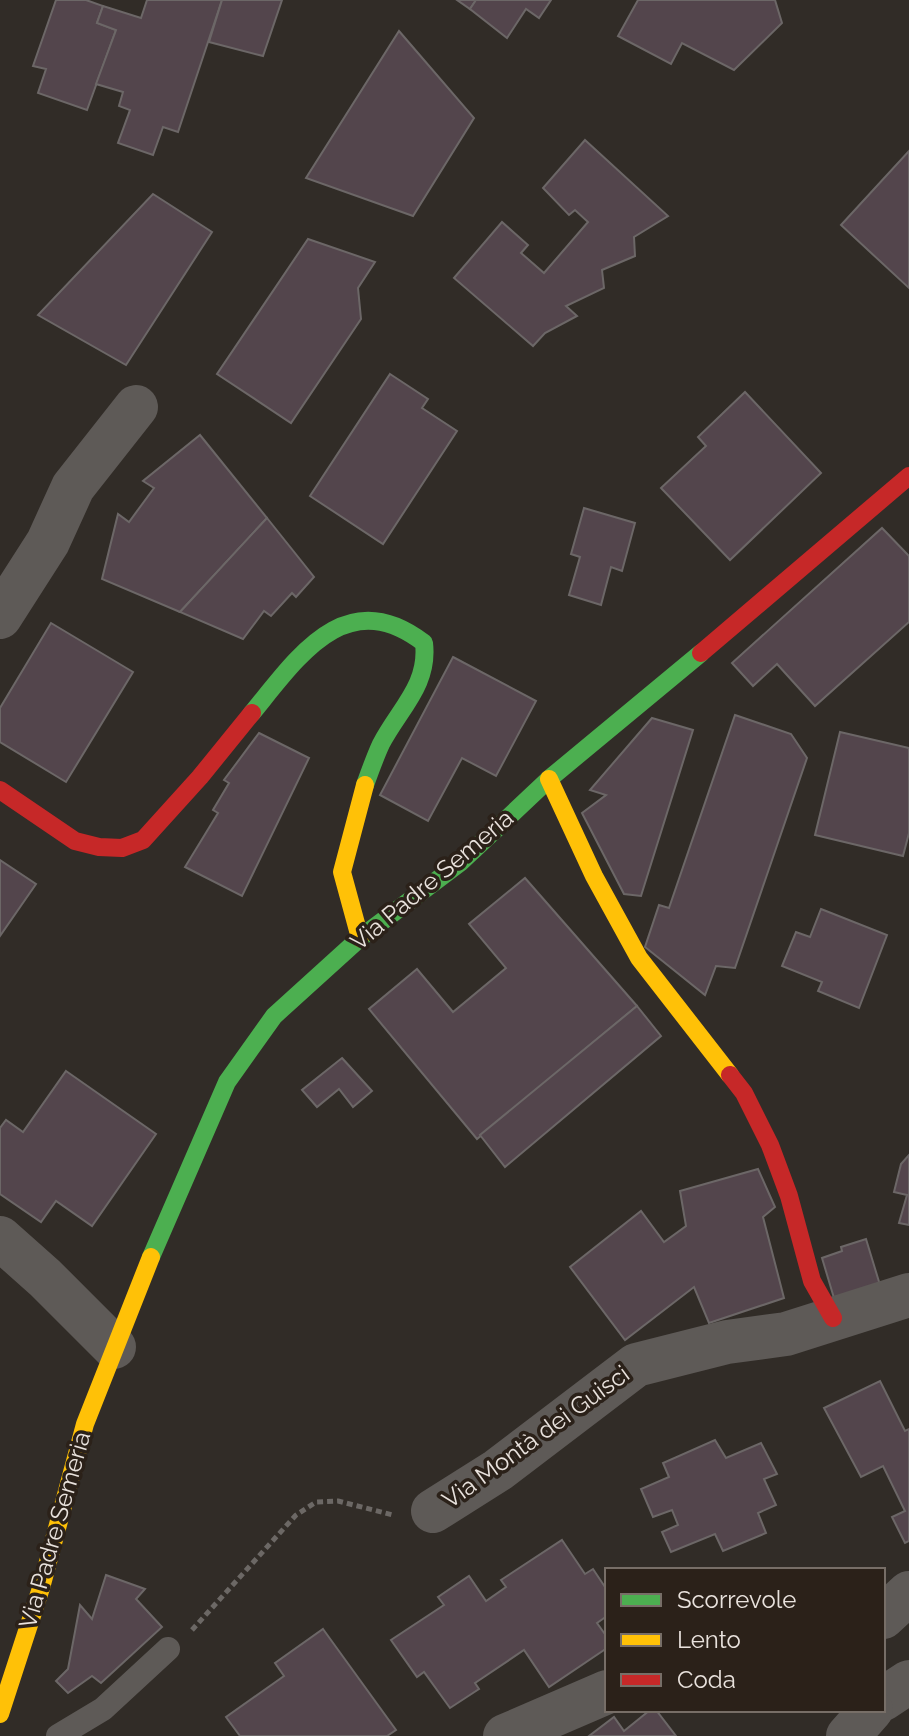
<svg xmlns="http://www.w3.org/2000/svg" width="909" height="1736" viewBox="0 0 909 1736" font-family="Raleway,sans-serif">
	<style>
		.building { fill: #53454c; stroke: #6c6767; stroke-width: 2 }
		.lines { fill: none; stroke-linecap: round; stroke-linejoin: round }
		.path { stroke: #6c6865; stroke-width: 5; stroke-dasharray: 6 4; stroke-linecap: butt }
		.lane { stroke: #5e5a57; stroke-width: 24 }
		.street { stroke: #5e5a57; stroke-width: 44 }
		.fast { stroke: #4caf50; stroke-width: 18 }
		.slow { stroke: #ffc107; stroke-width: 18 }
		.jam { stroke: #c62828; stroke-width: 18 }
		.labels { text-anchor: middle; stroke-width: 7; stroke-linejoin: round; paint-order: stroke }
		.street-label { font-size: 24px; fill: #e9e2dd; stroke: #2b2119 }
	</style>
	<rect width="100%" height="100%" fill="#312c27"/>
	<g class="building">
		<path d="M56 0H86L103 6 97 23 116 30 87 110 38 93 46 69 33 66Z"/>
		<path d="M147 0H222L178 132 163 127 153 155 118 143 130 110 119 106 123 92 96 84 116 30 97 23 103 6 141 18Z"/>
		<path d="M222 0H282L263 56 209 42Z"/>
		<path d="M457 0H476L470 9Z"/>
		<path d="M476 0H551L539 18 526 9 507 38 470 9Z"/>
		<path d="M638 0H775L782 23 734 70 682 43 671 64 618 36Z"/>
		<path d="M399 31 474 118 413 216 306 178Z"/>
		<path d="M585 140 668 216 634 237 635 256 602 270 604 288 566 306 577 316 545 333 533 346 454 278 502 222 528 245 521 253 544 273 588 222 575 210 569 215 543 188Z"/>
		<path d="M909 151V288L841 225Z"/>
		<path d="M153 194 212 232 126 365 38 315Z"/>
		<path d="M308 239 375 262 358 288 361 319 291 423 217 374Z"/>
		<path d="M390 374 428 399 422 408 457 431 383 544 310 496Z"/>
		<path d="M745 392 821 473 730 560 661 488 706 446 698 437Z"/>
		<path d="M200 435 267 518 180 612 102 579 118 514 129 522 154 488 143 481Z"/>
		<path d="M584 508 635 523 622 571 611 567 601 605 569 595 580 557 571 554Z"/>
		<path d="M267 518 314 577 296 597 292 593 271 616 264 611 243 639 180 612Z"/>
		<path d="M882 528 909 556V622L815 706 777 664 753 686 732 663Z"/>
		<path d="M51 623 133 672 66 782 0 742V708Z"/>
		<path d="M453 657 536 701 496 776 462 758 428 821 380 795Z"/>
		<path d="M735 715 791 734 807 758 735 968 716 966 705 995 645 947 659 905 669 908Z"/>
		<path d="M652 718 693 730 641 896 624 894 582 813 606 795 590 790Z"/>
		<path d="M840 732 909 748V833L903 856 815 835Z"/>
		<path d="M259 733 309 758 242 896 185 867 218 813 213 810 229 783 224 780Z"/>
		<path d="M0 860 36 884 0 936Z"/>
		<path d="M525 878 637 1006 477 1139 369 1009 417 969 453 1012 506 968 469 924Z"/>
		<path d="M821 909 887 935 859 1008 818 991 822 982 782 966 796 932 810 937Z"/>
		<path d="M637 1006 661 1036 505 1167 480 1135Z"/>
		<path d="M342 1058 372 1091 353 1107 339 1089 317 1107 302 1090Z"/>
		<path d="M66 1071 156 1134 92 1226 56 1201 41 1222 0 1194V1128L6 1120 23 1132Z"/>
		<path d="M909 1155V1225L899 1223 907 1195 894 1192 901 1164Z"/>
		<path d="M758 1169 775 1207 763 1217 784 1298 709 1323 694 1287 625 1340 570 1267 641 1211 664 1242 686 1226 680 1191Z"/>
		<path d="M866 1239 880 1285 834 1298 822 1258 842 1251 841 1247Z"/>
		<path d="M880 1381 905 1431 909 1429V1541L905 1543 892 1517 905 1511 883 1466 861 1477 824 1408Z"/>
		<path d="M715 1440 726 1458 761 1443 777 1474 764 1479 776 1505 758 1513 766 1533 723 1551 715 1534 671 1552 662 1532 678 1525 672 1510 653 1517 641 1489 669 1477 663 1463Z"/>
		<path d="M562 1540 585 1574 593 1569 607 1590V1616L597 1623 607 1637V1648L549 1687 524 1650 475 1683 479 1689 450 1708 424 1672 417 1677 391 1640 444 1605 438 1597 469 1576 486 1601 506 1587 501 1580Z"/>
		<path d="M106 1575 145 1589 136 1599 162 1627 101 1683 92 1676 68 1693 56 1681 68 1669 80 1605 92 1619Z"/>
		<path d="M323 1629 396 1730 387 1736H240L226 1717 284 1676 275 1663Z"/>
		<path d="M650 1710H656L676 1736H589L614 1717 624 1731Z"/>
	</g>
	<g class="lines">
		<path class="path" d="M192 1630 296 1515 316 1502 338 1501 393 1515"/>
		<path class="lane" d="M58 1736 103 1709 168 1649"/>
		<g class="street">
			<path d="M0 617 48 542 73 487 136 407"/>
			<path d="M0 1238 45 1278 114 1347"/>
			<path d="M433 1511 498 1470 636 1365 727 1342 786 1334 909 1295"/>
			<path d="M883 1617 909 1593"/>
			<path d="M883 1699 909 1682"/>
			<path d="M505 1736 607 1692"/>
			<path d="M848 1736 871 1710"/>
		</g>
		<g class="fast">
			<path d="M252 713C298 657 346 583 424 643 429 685 399 709 381 744 375 757 370 771 365 785"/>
			<path d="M151 1257 227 1082 274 1016 360 938 461 862 549 779 701 653"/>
		</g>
		<g class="slow">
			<path d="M549 779 594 876 639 958 730 1075"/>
			<path d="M360 938 342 872 365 785"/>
			<path d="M0 1714 41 1588 85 1424 151 1257"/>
		</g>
		<g class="jam">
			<path d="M701 653 909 476"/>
			<path d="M0 790 75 841 99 847 122 848 143 840 200 777 252 713"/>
			<path d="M730 1075 744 1093 770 1145 789 1196 812 1281 833 1318"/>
		</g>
	</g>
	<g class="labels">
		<g class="street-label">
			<text transform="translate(432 880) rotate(-40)" y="8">Via Padre Semeria</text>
			<text transform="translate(536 1437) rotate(-36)" y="8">Via Montà dei Guisci</text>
			<text transform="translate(55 1530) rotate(-74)" y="8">Via Padre Semeria</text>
		</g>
	</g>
	<rect x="605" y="1568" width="280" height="144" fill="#2b2119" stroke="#776e67" stroke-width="2"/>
	<rect x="621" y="1594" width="40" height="12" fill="#4caf50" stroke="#776e67" stroke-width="2"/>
	<text x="677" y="1608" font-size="24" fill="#e9e2dd">Scorrevole</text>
	<rect x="621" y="1634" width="40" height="12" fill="#ffc107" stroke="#776e67" stroke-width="2"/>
	<text x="677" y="1648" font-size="24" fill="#e9e2dd">Lento</text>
	<rect x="621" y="1674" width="40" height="12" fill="#c62828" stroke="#776e67" stroke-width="2"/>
	<text x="677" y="1688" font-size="24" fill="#e9e2dd">Coda</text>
</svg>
